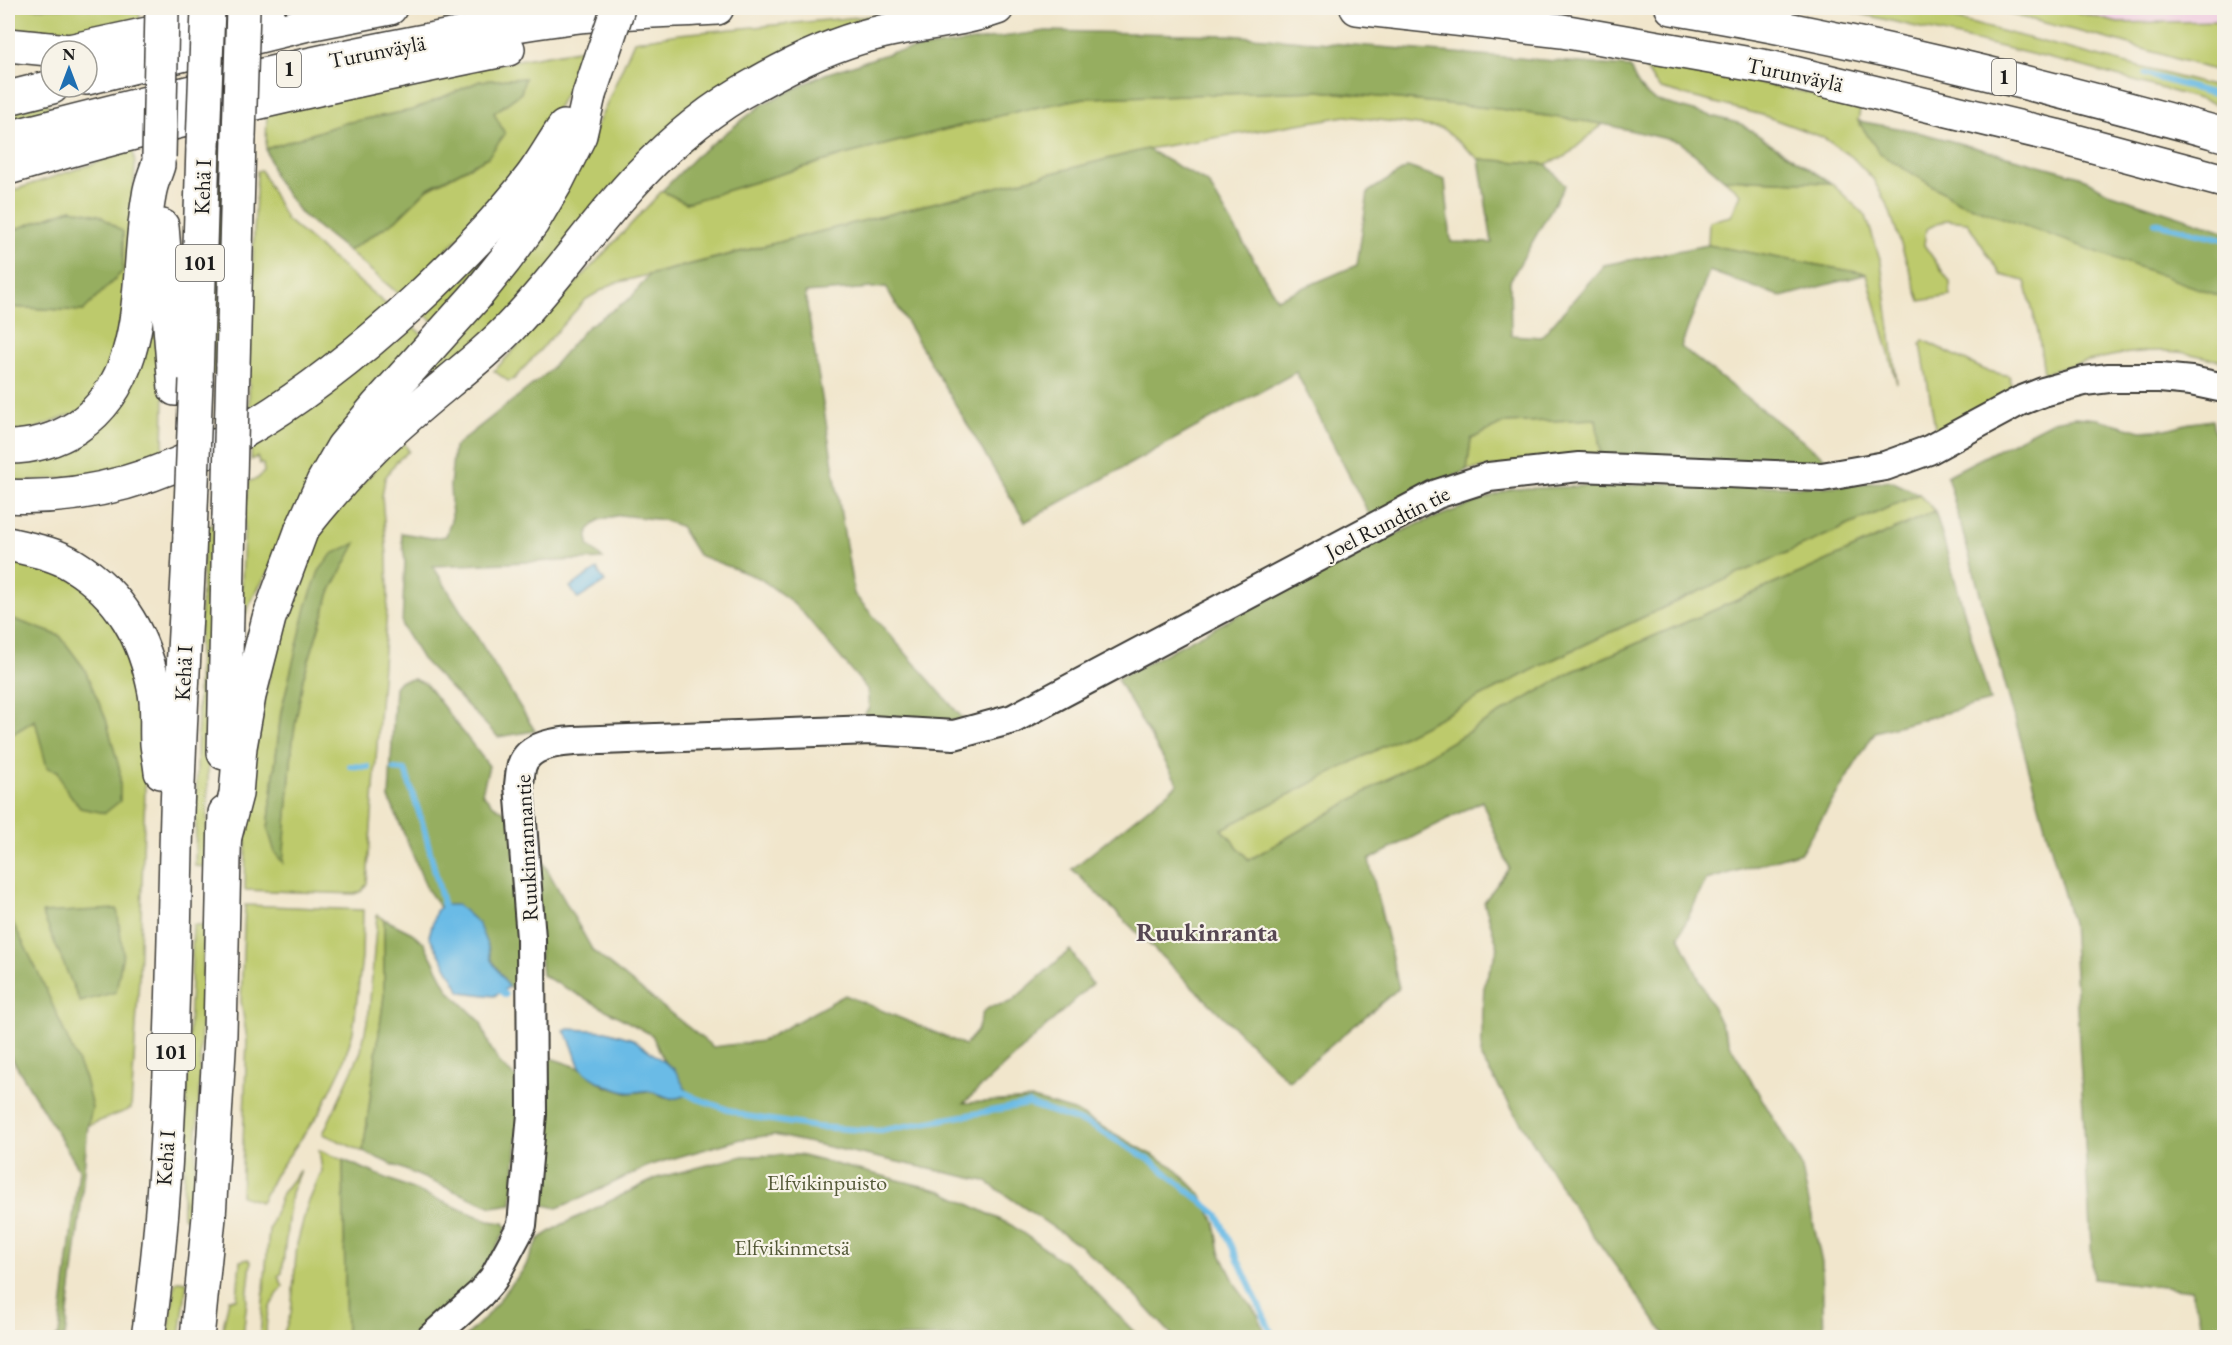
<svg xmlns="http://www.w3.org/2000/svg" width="2232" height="1345" viewBox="0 0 2232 1345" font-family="'EB Garamond',serif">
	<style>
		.built { fill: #f1d0e2 }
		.green { fill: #bdca6c; stroke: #6c7344; stroke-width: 1.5; fill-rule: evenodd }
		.forest { fill: #96ae60; stroke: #59653e; stroke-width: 1.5 }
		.water { fill: #6bbbe6; stroke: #446c81; stroke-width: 1.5 }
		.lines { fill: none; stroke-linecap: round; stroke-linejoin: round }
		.stream { stroke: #6bbbe6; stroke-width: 6 }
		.minor-casing { stroke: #3c3a36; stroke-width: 32 }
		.highway-casing { stroke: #3c3a36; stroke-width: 36 }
		.minor { stroke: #fff; stroke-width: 28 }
		.highway { stroke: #fff; stroke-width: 33 }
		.highway-bridge-casing { stroke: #3c3a36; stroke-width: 36; stroke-linecap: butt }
		.highway-bridge { stroke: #fff; stroke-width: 33 }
		.labels { text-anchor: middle; stroke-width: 4.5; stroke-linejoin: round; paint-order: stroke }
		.shield { fill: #f7f3e8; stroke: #5e5c59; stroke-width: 1.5 }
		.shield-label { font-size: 21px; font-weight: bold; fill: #1c1c1c }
		.street-label { font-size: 22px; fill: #1c1c1c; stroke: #f7f3e8 }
		.park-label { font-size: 22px; fill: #545938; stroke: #f7f3e8 }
		.quarter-label { font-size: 26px; font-weight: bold; fill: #564753; stroke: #f7f3e8 }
	</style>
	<rect width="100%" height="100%" fill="#f7f3e8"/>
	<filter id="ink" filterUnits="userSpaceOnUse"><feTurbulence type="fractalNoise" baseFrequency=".0167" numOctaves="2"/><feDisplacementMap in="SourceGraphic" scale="12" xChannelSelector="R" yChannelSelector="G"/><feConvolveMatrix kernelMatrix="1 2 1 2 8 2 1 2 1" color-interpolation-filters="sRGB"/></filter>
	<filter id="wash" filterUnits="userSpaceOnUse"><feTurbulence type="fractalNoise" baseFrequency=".008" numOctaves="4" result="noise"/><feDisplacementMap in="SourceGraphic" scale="24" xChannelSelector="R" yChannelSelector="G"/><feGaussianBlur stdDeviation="1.35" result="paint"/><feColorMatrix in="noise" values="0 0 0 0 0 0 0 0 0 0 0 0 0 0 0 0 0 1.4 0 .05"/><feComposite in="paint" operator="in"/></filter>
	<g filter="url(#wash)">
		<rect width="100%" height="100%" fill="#f1e6cc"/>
		<path class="built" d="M2061 8H2224V21L2118 23Z"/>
		<g class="green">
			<path d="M8 8H140L139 24 76 35 8 34Z"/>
			<path d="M1836 8H1912L2224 89V106L2077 65Z"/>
			<path d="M1985 8H2061L2118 23 2224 21V73L2116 41Z"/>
			<path d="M902 13 794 53 489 331 373 432 572 176 605 108 634 41 679 34Z"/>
			<path d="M583 49 565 94 548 125 495 201 401 296 348 251 395 221 428 189 488 157 494 113 521 93 524 78 480 81 413 110 345 123 266 149 267 110 426 76Z"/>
			<path d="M1642 62 1712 73 1861 104 1858 121 2224 298V362C2209 358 2194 354 2178 352 2134 347 2086 361 2044 373L2038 332 2025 281 2001 275 1967 222 1946 220 1926 229 1924 245 1950 282V296L1920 301 1889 209 1873 179 1852 157 1822 137 1762 115 1661 89 1654 82Z"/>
			<path d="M1319 91 1499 109 1603 124 1566 156 1546 164 1479 159 1442 128 1346 116 1147 149 612 284 585 300 514 379 508 381 494 371 662 191 686 203 844 155 1019 111 1084 98Z"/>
			<path d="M47 102 50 111 8 122V113Z"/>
			<path d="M224 141 219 372 209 375 217 142Z"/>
			<path d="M133 148 135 164 131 257 124 348 92 407 8 439V307L83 311 71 209 8 232V192L116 156Z"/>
			<path d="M261 170 286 219 389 307 348 343 249 413V339L257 171Z"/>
			<path d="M1724 179 1831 183 1866 216 1881 262 1897 383 1867 274 1708 245 1709 221 1731 216 1741 194Z"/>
			<path d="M519 215 436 324 424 314Z"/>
			<path d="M151 282 164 393 163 456 117 471 78 477 8 483V456L84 435Z"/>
			<path d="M411 325 424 336 282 549 253 597 240 627 245 510 249 481 257 479 264 472 263 464H260L257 457 251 460V445Z"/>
			<path d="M1923 340 1985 370 2009 376 2014 390 1936 433 1921 344Z"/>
			<path d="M1596 419 1601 455 1467 470 1471 439 1503 423Z"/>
			<path d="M402 440 409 451 396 462 385 478 382 497 387 556 388 596 367 883 362 891 355 894 245 890 247 786 278 631 315 534ZM355 544 330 592 303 679 293 738 283 862 268 829 281 711 295 656Z"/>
			<path d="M1919 494 1935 511 1802 572 1571 672 1249 860 1222 829 1550 661 1684 598Z"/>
			<path d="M214 524 206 867 195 866 199 646 205 528Z"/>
			<path d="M8 552 94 589 136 658 145 755V791L139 978 131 1109 84 1127 8 1022Z"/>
			<path d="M245 905 363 910 362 957 353 1032 342 1067 320 1112 275 1175 261 1202 241 1196 247 1039 241 1001Z"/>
			<path d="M377 915 384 919V996L363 1152 323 1134 361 1051 369 1012Z"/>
			<path d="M193 925H204L199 1101 192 1219 184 1218 183 1216V1200Z"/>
			<path d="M319 1150 343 1160 346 1337 282 1338 291 1313 297 1244 307 1206 322 1171Z"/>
			<path d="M300 1170 291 1193 282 1273 278 1276 283 1286C268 1308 266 1310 266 1337H260L269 1230 282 1193Z"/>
			<path d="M248 1259 251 1262 243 1337H221L229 1299H237L240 1261Z"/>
			<path d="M178 1281 187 1282 180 1337 168 1338 175 1283Z"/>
		</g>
		<g class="forest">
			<path d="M1046 31 1228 35 1630 67C1635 82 1641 91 1654 100L1741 124 1831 183 1724 179 1680 142 1603 124 1499 109 1319 91 1084 98 1019 111 844 155 686 203 662 191 696 156 763 104 825 74 893 52Z"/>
			<path d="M525 78 521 93 494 113 505 134 488 157 428 188 395 221 348 251 301 214 275 178 266 149 345 123 413 110 480 81Z"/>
			<path d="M1858 121 1914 131 2080 176 2109 193 2224 231V298L1959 202 1880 154Z"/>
			<path d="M1147 149 1208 183 1277 299 1357 265 1368 192 1408 167 1445 180 1451 242 1492 243 1479 159 1546 164 1565 185 1510 281 1511 335 1541 337 1604 265 1708 245 1867 274 1782 297 1709 271 1681 347 1830 462 1814 470 1601 455 1596 419 1504 423 1471 439 1467 470 1371 518 1296 372 1025 522 886 287 805 293 854 594 965 721 863 716 869 708 867 689 803 613 788 599 759 578 698 555 680 526 663 520 620 515 599 520 588 530V545L603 559 433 566 535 731 498 737 422 659 402 626 405 561 401 533 432 538 446 536 452 517 450 486 454 447 546 374 587 327 631 298 649 275Z"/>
			<path d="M71 209 99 215 123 232V271L83 311 8 307V232Z"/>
			<path d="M2075 417 2098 419 2141 431 2166 429 2190 423 2212 420 2217 443 2224 462V1337H2206L2191 1290 2093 1279 2072 923 1947 476 2053 421Z"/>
			<path d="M1891 481 1919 494 1684 598 1550 661 1222 829 1249 860 1571 672 1802 572 1935 511 1990 701 1875 732 1801 852 1706 880 1679 936 1733 1050 1801 1165 1822 1263 1824 1337H1667L1575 1210 1481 1058 1484 984 1498 948 1484 902 1509 868 1482 801 1369 860 1399 988 1289 1081 1072 869 1178 784 1117 679 1360 551 1418 524 1511 489 1663 483 1820 487Z"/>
			<path d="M356 543 330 592 303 679 293 738 283 863 275 853 268 829 281 712 307 604 319 571 332 554Z"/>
			<path d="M8 617 60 636 84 668 106 719 120 771V801L105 813 80 808 63 785 58 771 47 768 35 720 8 737Z"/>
			<path d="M414 679 426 684 489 766 482 793 492 804 515 819 521 993 509 987 491 960 488 947 444 905 440 907 427 889 389 798 395 687 400 681Z"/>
			<path d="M529 837 593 951 713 1047 762 1041 845 995 965 1045 977 1031 983 1012 990 1007 1011 1002 1070 950 1092 984 964 1103 1033 1099 1074 1111 1174 1167 1201 1195 1215 1222 1220 1252 1238 1289 1258 1315 1267 1337H1174L1132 1292 1082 1247 985 1181 774 1135 741 1139 650 1165 582 1198 557 1208 544 1205 542 1055 580 1068 605 1086 627 1093 649 1091 671 1099 675 1070 664 1061 652 1035 542 975Z"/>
			<path d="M117 909 123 953 116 992 80 1002 42 913Z"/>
			<path d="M8 913 39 974 85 1079 92 1108 88 1125 80 1215 65 1337H56L59 1334 79 1169 8 1052Z"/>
			<path d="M384 919 412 933 424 943 449 991 480 1021 490 1047 501 1065 515 1077 522 1076 512 1204 492 1207 363 1152 384 996Z"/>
			<path d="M799 1155 942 1191 1011 1225 1074 1269 1139 1337H465L483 1320 524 1269 539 1239 561 1225 657 1178 743 1156Z"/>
			<path d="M343 1160 489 1221 504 1223 507 1228 480 1277 448 1309 413 1337H346Z"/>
		</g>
		<g class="water">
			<path d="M597 569 605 582 578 599 570 587Z"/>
			<path d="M443 905H458L478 923 488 947 491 960 509 987 494 996 461 992 429 936 436 911Z"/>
			<path d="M568 1029 606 1031 633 1039 675 1070 688 1094C668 1104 667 1094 649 1091 641 1090 633 1094 626 1092 614 1090 584 1076 579 1065 574 1053 573 1042 564 1031Z"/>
		</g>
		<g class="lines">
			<g class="stream">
				<path d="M2145 74 2224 97"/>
				<path d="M2155 223 2224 239"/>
				<path d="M350 766 368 767"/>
				<path d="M394 769 405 770 424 828 445 911"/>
				<path d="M495 985 505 995"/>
				<path d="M682 1091 695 1098 746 1116 816 1127 879 1131 1029 1104 1090 1125 1150 1160 1217 1214 1274 1338"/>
			</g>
		</g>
	</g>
	<g filter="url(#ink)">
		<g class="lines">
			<defs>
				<path id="minor" d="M431 1338 480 1294 493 1279 522 1225 532 1114 531 938 519 785C520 778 520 771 522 765 529 745 557 742 574 741L871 730 954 735 1013 719 1437 494 1489 477 1579 467 1822 477 1885 466 1929 450 2020 401 2043 392 2084 381 2109 378H2160L2191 381 2224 388"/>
				<g id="highway">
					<path d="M1357 8 1562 31 1773 68 2056 136 2224 181"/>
					<path d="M1672 8C1859 39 2042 85 2224 135"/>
					<path d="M8 45 69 51"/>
					<path d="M69 51 268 8"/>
					<path d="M87 78 308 24 390 8"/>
					<path d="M8 98 52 87"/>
					<path d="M8 138C194 91 381 42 572 17 620 11 669 11 717 8"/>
					<path d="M8 168C172 119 340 83 508 49"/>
					<path d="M162 226 175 389"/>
					<path d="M233 366 239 137"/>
					<path d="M196 380 203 146"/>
					<path d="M8 447C33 447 55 441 77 427 153 375 134 275 149 196 150 185 155 175 158 165"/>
					<path d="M8 496C164 505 305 402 414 302 456 263 497 222 532 176 544 160 553 143 564 127"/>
					<path d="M302 529C333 490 366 453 404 420 441 386 482 358 516 321 560 275 595 222 639 176 673 140 713 107 756 84 793 63 832 44 873 34 914 23 957 22 997 8"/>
					<path d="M8 544C29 549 54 553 73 565 122 595 145 639 155 693 158 710 156 727 157 744 158 753 160 762 161 772"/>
					<path d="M224 753 229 517"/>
					<path d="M225 836 236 794 240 747 249 696 269 618 302 529 323 482 343 447 377 406 476 296 505 260 532 223 557 181 580 135 589 95"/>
					<path d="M148 1338C171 1177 172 1014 176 852 178 746 185 640 190 534"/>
					<path d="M197 1338 209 1217 220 1034 225 813"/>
				</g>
			</defs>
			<use href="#minor" class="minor-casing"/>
			<use href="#highway" class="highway-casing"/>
			<use href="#minor" class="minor"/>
			<use href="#highway" class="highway"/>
			<defs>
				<g id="highway-bridge">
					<path d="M589 95 618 8"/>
					<path d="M239 137 243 8"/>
					<path d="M203 146 208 8"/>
					<path d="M159 157 162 8"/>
					<path d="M229 517 233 366"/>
					<path d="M190 534 196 380"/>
				</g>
			</defs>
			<use href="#highway-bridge" class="highway-bridge-casing"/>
			<use href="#highway-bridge" class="highway-bridge"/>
		</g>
	</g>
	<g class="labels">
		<g class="shield">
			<rect x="277" y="51" width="24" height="36" rx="4.5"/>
			<rect x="1992" y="59" width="24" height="36" rx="4.5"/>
			<rect x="176" y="245" width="48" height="36" rx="4.5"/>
			<rect x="147" y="1034" width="48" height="36" rx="4.5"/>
		</g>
		<g class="shield-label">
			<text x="289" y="76">1</text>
			<text x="2004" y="84">1</text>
			<text x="200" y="270">101</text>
			<text x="171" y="1059">101</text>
		</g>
		<g class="street-label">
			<text transform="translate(377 51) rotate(-11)" y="8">Turunväylä</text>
			<text transform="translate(1795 74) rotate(12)" y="8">Turunväylä</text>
			<text transform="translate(202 187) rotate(-88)" y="8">Kehä I</text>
			<text transform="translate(1387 522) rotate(-27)" y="8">Joel Rundtin tie</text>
			<text transform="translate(183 673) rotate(-87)" y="8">Kehä I</text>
			<text transform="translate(526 848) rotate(-93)" y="8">Ruukinrannantie</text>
			<text transform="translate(165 1158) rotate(-86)" y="8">Kehä I</text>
		</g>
		<g class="park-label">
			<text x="827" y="1190">Elfvikinpuisto</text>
			<text x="792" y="1255">Elfvikinmetsä</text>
		</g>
		<g class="quarter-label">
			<text x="1207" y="941">Ruukinranta</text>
		</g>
	</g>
	<rect width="2232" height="1345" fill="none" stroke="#f7f3e8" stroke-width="30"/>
	<g transform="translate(69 69)"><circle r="28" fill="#f7f3e8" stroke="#9f9d96" stroke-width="1.5"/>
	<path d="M0-4.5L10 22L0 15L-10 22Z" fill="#1f6fb2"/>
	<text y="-9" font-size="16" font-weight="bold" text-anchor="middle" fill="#1c1c1c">N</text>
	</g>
</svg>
